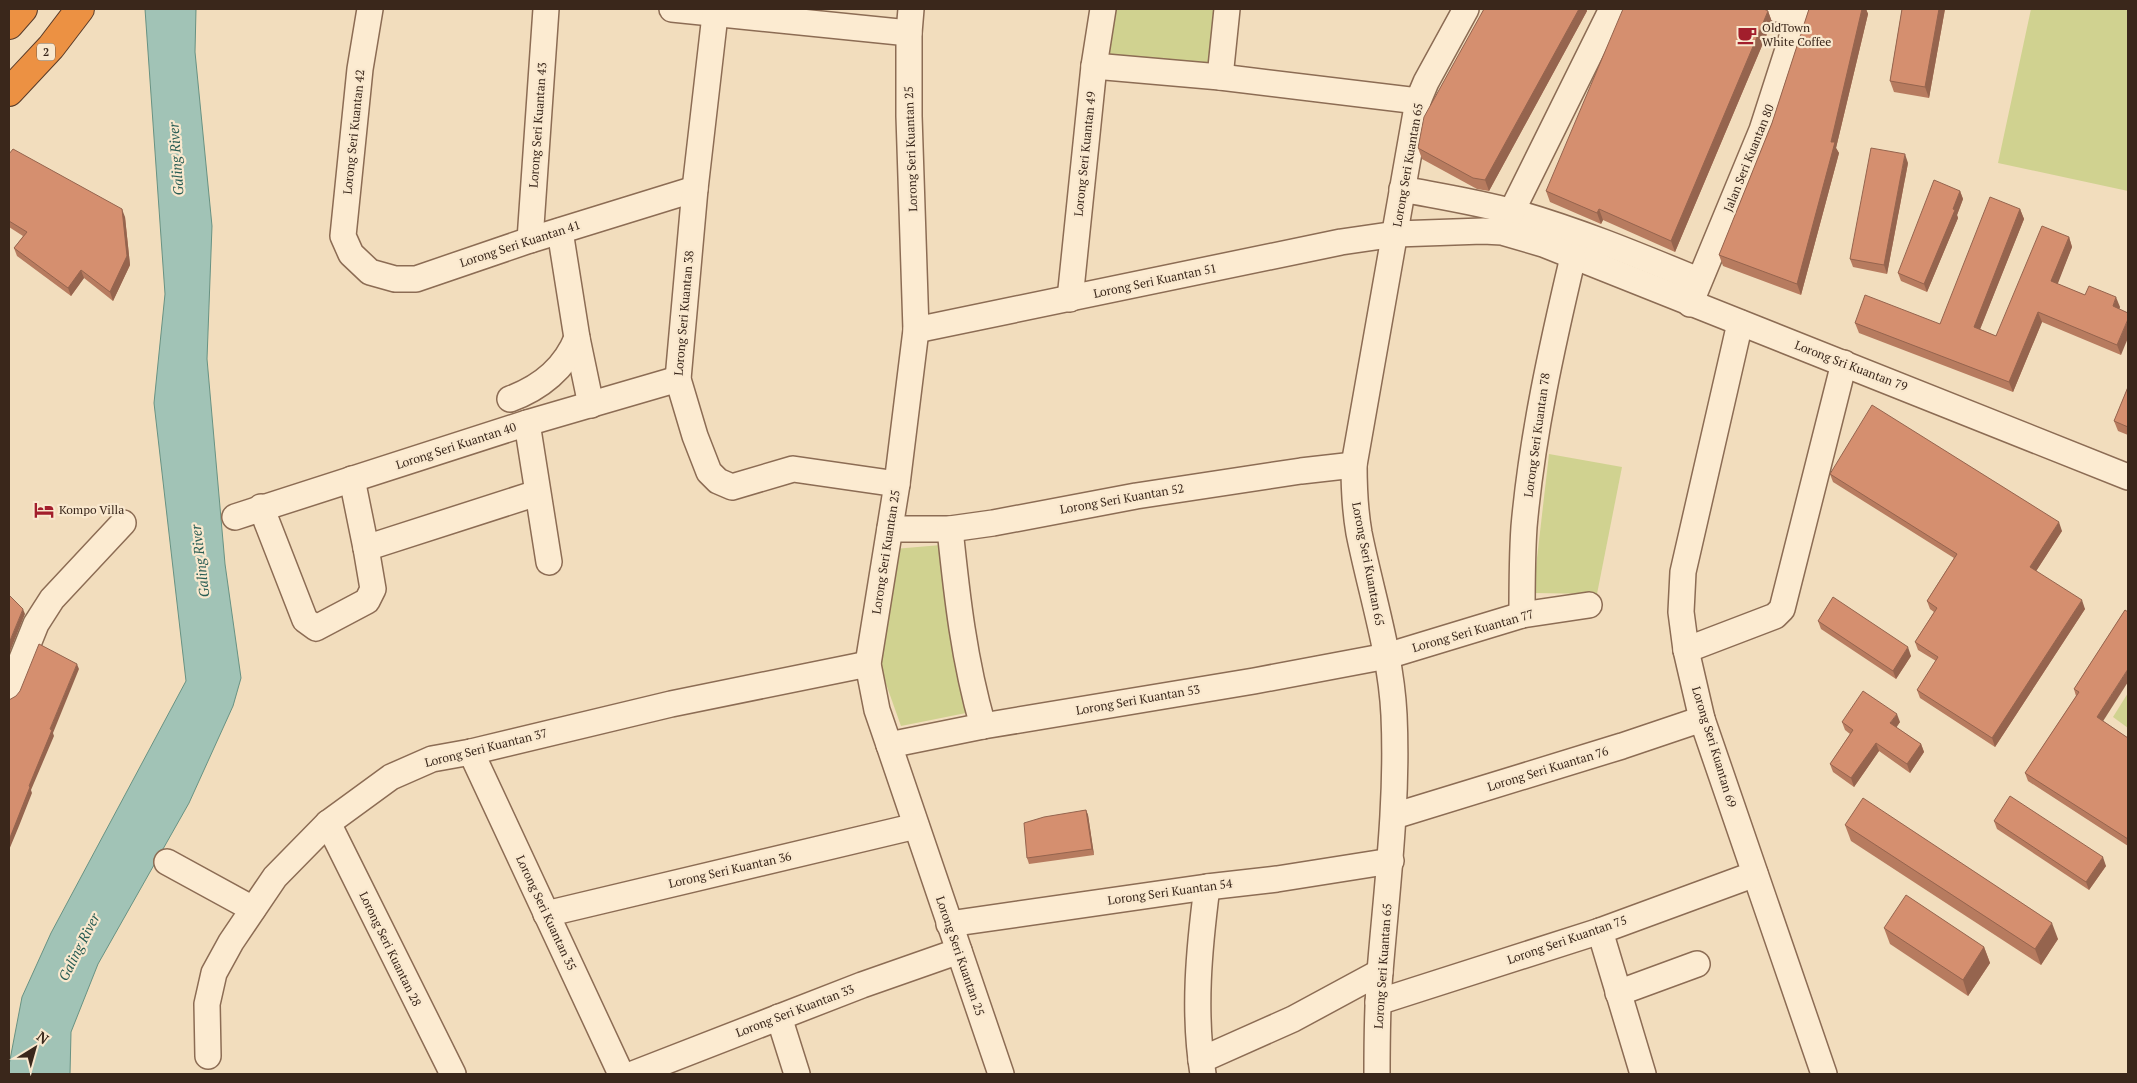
<svg xmlns="http://www.w3.org/2000/svg" width="2137" height="1083" viewBox="0 0 2137 1083" font-family="'PT Serif',serif">
	<style>
		.green { fill: #d0d290 }
		.water { fill: #a1c3b6; stroke: #689283 }
		.lines { fill: none; stroke-linecap: round; stroke-linejoin: round }
		.minor-casing { stroke: #8c6c54; stroke-width: 28 }
		.highway-casing { stroke: #593b29; stroke-width: 30 }
		.minor { stroke: #fcebd1; stroke-width: 25 }
		.highway { stroke: #ec9143; stroke-width: 28 }
		.wall { fill: #b77b5f }
		.shaded-wall { fill: #95644e }
		.building { fill: #d58f6f; stroke: #95644e }
		.labels { text-anchor: middle; stroke-width: 4.5; stroke-linejoin: round; paint-order: stroke }
		.shield { fill: #f9e8ce; stroke: #736151; stroke-width: 1 }
		.shield-label { font-size: 11px; font-weight: bold; fill: #3a271b }
		.poi-label { font-size: 12px; fill: #3a271b; stroke: #f9e8ce; text-anchor: start }
		.street-label { font-size: 12px; fill: #3a271b; stroke: #f9e8ce }
		.water-label { font-size: 14px; font-style: italic; fill: #285c53; stroke: #f9e8ce }
	</style>
	<rect width="100%" height="100%" fill="#f2ddbd"/>
	<g class="green">
		<path d="M1112 9H1220L1213 69 1105 61Z"/>
		<path d="M2031 9H2128V191L1998 163Z"/>
		<path d="M1549 454 1622 467 1597 594 1533 593Z"/>
		<path d="M941 545 966 713 901 726 875 653 894 549Z"/>
		<path d="M2128 693V728L2113 717Z"/>
	</g>
	<path class="water" d="M145 9H196L195 52 212 226 207 359 225 564 241 678 233 706 189 803 98 964 71 1032 70 1074H9V1065L22 997 51 933 186 681 154 403 165 294Z"/>
	<g class="lines">
		<defs>
			<g id="minor">
				<path d="M370 9 360 69 343 236 351 254 370 272 395 279H416L530 240 695 189"/>
				<path d="M672 9 909 33"/>
				<path d="M911 9 909 33V116L916 330 897 484 868 664 877 710 889 745 1001 1074"/>
				<path d="M1777 9 1800 13"/>
				<path d="M715 15 695 189 678 379 695 436 709 472 718 481 732 487 793 469 897 484"/>
				<path d="M1094 66 1220 77 1418 101"/>
				<path d="M1220 77 1227 9"/>
				<path d="M1402 189C1438 196 1477 202 1513 212 1577 230 1637 255 1698 280"/>
				<path d="M1505 225 1612 9"/>
				<path d="M560 231 577 338 591 405"/>
				<path d="M530 240 546 9"/>
				<path d="M1070 299 1094 66 1103 9"/>
				<path d="M1690 304 1762 130 1801 9"/>
				<path d="M1740 323 1683 572 1681 612 1686 650 1702 719 1824 1074"/>
				<path d="M916 330 1341 242 1396 234 1483 231 1502 232 1543 244 2128 477"/>
				<path d="M510 399C540 388 565 368 577 338"/>
				<path d="M527 423 549 562"/>
				<path d="M352 479 366 548 537 493"/>
				<path d="M261 507 305 620 316 628 367 601 373 589 366 548"/>
				<path d="M235 517 527 423 678 379"/>
				<path d="M890 529H950L993 523 1136 496 1301 471 1354 465"/>
				<path d="M950 529C957 597 964 660 983 726"/>
				<path d="M1522 615C1522 586 1522 557 1524 527 1532 436 1552 346 1573 257"/>
				<path d="M1686 650 1775 616 1782 609 1844 363"/>
				<path d="M9 691 36 624 52 599 123 523"/>
				<path d="M889 745 983 726 1254 681 1387 656 1522 615 1589 605"/>
				<path d="M471 752 621 1074"/>
				<path d="M1394 816 1622 746 1702 719"/>
				<path d="M328 823 453 1074"/>
				<path d="M167 862 253 909"/>
				<path d="M546 914 916 826"/>
				<path d="M949 924 1207 887 1277 879 1391 861"/>
				<path d="M1600 931 1643 1074"/>
				<path d="M1618 993 1697 964"/>
				<path d="M1378 1002 1600 931 1755 874"/>
				<path d="M779 1017 797 1074"/>
				<path d="M208 1056 207 1004 214 973 231 942 275 877 328 823 391 777 432 759 471 752 671 704 868 664"/>
				<path d="M1201 1060 1293 1019 1380 972"/>
				<path d="M633 1074 862 985 959 951"/>
				<path d="M1203 1074C1193 1012 1199 949 1207 887"/>
				<path d="M1377 1074C1377 1040 1377 1006 1380 972 1387 886 1398 802 1394 715 1391 653 1371 593 1359 533 1355 510 1354 488 1354 465L1418 101 1426 82 1466 9"/>
			</g>
			<g id="highway">
				<path d="M9 25 23 9"/>
				<path d="M9 92 51 47 80 9"/>
			</g>
		</defs>
		<use href="#minor" class="minor-casing"/>
		<use href="#highway" class="highway-casing"/>
		<use href="#minor" class="minor"/>
		<use href="#highway" class="highway"/>
	</g>
	<g class="wall">
		<path d="M1484 9H1586L1587 11 1489 191 1477 189 1422 159 1418 148Z"/>
		<path d="M1809 9H1866L1868 14 1836 148 1839 153 1801 295 1723 266 1719 255 1772 123Z"/>
		<path d="M1902 9H1945L1929 98 1894 92 1890 81Z"/>
		<path d="M1768 11 1772 22 1675 252 1603 220 1601 224 1550 202 1546 191Z"/>
		<path d="M9 154 125 217 130 265 113 301 84 278 71 296 17 256 14 248 23 236 9 227Z"/>
		<path d="M1908 163 1887 274 1853 267 1850 259Z"/>
		<path d="M1960 191 1963 199 1957 215 1958 218 1927 292 1901 281 1898 273Z"/>
		<path d="M2020 209 2024 219 1980 329 1996 336 2069 237 2072 247 2057 284 2085 295 2120 307 2119 309 2121 355 2042 322 2013 392 1859 333 1855 323 1940 324Z"/>
		<path d="M2128 387V435L2118 431 2114 421Z"/>
		<path d="M1830 474 2062 531 2036 571 2085 609 1995 747 1920 698 1917 690 1936 661 1918 650 1915 642 1934 612 1930 609 1927 601 1954 558 1833 482Z"/>
		<path d="M2125 610 2103 721 2128 738V846L2028 781 2025 773 2076 696 2074 689Z"/>
		<path d="M1818 621 1911 656 1896 679 1821 629Z"/>
		<path d="M1842 722H1900L1896 727 1921 744 1924 752 1910 773 1879 751 1854 787 1833 772 1830 764 1850 734 1845 730Z"/>
		<path d="M1086 810 1088 815 1094 855 1029 864 1027 858Z"/>
		<path d="M1994 821 2106 866 2089 890 1997 829Z"/>
		<path d="M1845 825 2058 939 2041 965 1851 841Z"/>
		<path d="M1884 928 1984 947 1990 963 1968 996 1890 944Z"/>
	</g>
	<g class="shaded-wall">
		<path d="M1579 9H1586L1587 11 1489 191 1485 180Z"/>
		<path d="M1862 9H1866L1868 14 1836 148 1839 153 1801 295 1797 284Z"/>
		<path d="M1939 9H1945L1929 98 1925 87Z"/>
		<path d="M1768 11 1772 22 1675 252 1671 241Z"/>
		<path d="M1905 154 1908 163 1887 274 1884 265Z"/>
		<path d="M1960 191 1963 199 1957 215 1958 218 1927 292 1924 284Z"/>
		<path d="M122 209 125 217 130 265 113 301 110 292Z"/>
		<path d="M1599 209 1603 220 1601 224 1597 213Z"/>
		<path d="M2020 209 2024 219 1977 337 1974 327Z"/>
		<path d="M2069 237 2072 247 2055 291 2051 281Z"/>
		<path d="M81 270 84 278 71 296 68 288Z"/>
		<path d="M2116 297 2120 307 2117 316 2113 306Z"/>
		<path d="M2038 312 2042 322 2013 392 2009 382Z"/>
		<path d="M2128 319V338L2121 355 2117 345Z"/>
		<path d="M2059 522 2062 531 2033 576 2030 567Z"/>
		<path d="M2082 600 2085 609 1995 747 1992 738Z"/>
		<path d="M23 609 25 614 9 654V643Z"/>
		<path d="M1908 647 1911 656 1896 679 1893 671Z"/>
		<path d="M77 664 79 669 53 733 54 736 31 790 32 793 19 826 9 850V840L50 729Z"/>
		<path d="M2128 669V682L2100 726 2097 717Z"/>
		<path d="M1897 714 1900 722 1894 731 1890 723Z"/>
		<path d="M1876 743 1879 751 1854 787 1851 778Z"/>
		<path d="M1921 744 1924 752 1910 773 1907 764Z"/>
		<path d="M1086 810 1088 815 1094 855 1092 849Z"/>
		<path d="M2103 857 2106 866 2089 890 2086 882Z"/>
		<path d="M2052 923 2058 939 2041 965 2035 949Z"/>
		<path d="M1984 947 1990 963 1968 996 1963 980Z"/>
	</g>
	<g class="building">
		<path d="M1484 9H1579L1485 180 1473 178 1418 148 1424 117Z"/>
		<path d="M1623 9H1764L1768 11 1671 241 1599 209 1597 213 1546 191Z"/>
		<path d="M1809 9H1862L1831 142H1835L1797 284 1719 255 1772 123Z"/>
		<path d="M1902 9H1939L1925 87 1890 81Z"/>
		<path d="M1871 148 1905 154 1884 265 1850 259Z"/>
		<path d="M13 149 122 209 127 256 110 292 81 270 68 288 14 248 27 232 9 221V154Z"/>
		<path d="M1934 180 1960 191 1953 209 1955 210 1924 284 1898 273Z"/>
		<path d="M1990 197 2020 209 1974 327 1996 336 2042 226 2069 237 2051 281 2085 295 2089 286 2116 297 2113 306 2128 313V319L2117 345 2038 312 2009 382 1855 323 1865 295 1940 324Z"/>
		<path d="M2128 387V427L2114 421Z"/>
		<path d="M1872 405 2059 522 2030 567 2082 600 1992 738 1917 690 1938 657 1915 642 1937 608 1927 601 1957 554 1830 474Z"/>
		<path d="M9 595 23 609 9 643Z"/>
		<path d="M1833 597 1908 647 1893 671 1818 621Z"/>
		<path d="M2125 610 2128 612V669L2097 717 2128 738V839L2025 773 2079 692 2074 689Z"/>
		<path d="M39 644 77 664 50 729 52 730 29 786 30 787 17 820 9 840V700L16 696 20 691Z"/>
		<path d="M1863 691 1897 714 1890 723 1921 744 1907 764 1876 743 1851 778 1830 764 1853 730 1842 722Z"/>
		<path d="M2010 796 2103 857 2086 882 1994 821Z"/>
		<path d="M1863 798 2052 923 2035 949 1845 825Z"/>
		<path d="M1086 810 1092 849 1027 858 1024 823 1044 817Z"/>
		<path d="M1906 895 1984 947 1963 980 1884 928Z"/>
	</g>
	<defs>
		<symbol id="cafe-bare" viewBox="-9 -9 18 18"><path d="M-5.5-4.5H6V0H3Q3 3.5 0 3.5H-2.5Q-5.5 3.5-5.5 0ZM3-3.2v2h1.7v-2ZM-6 4.5H4V6H-6Z" fill="#a21e2c" stroke="#f9e8ce" stroke-width="2.5" paint-order="stroke"/></symbol>
		<symbol id="hotel-bare" viewBox="-9 -9 18 18"><path d="M-6-4.5h1.5V1H6V5H4.5V3h-9V5H-6ZM-4 0a1.8 1.8 0 1 1 3.6 0ZM.5 0V-2.5h3Q6-2.5 6 0Z" fill="#a21e2c" stroke="#f9e8ce" stroke-width="2.5" paint-order="stroke"/></symbol>
	</defs>
	<g fill-rule="evenodd">
		<use href="#cafe-bare" x="1733" y="21" width="28" height="28"/>
		<use href="#hotel-bare" x="30" y="496" width="28" height="28"/>
	</g>
	<g class="labels">
		<rect class="shield" x="37" y="43.5" width="18" height="17" rx="4"/>
		<g class="shield-label">
			<text x="46" y="56">2</text>
		</g>
		<g class="poi-label">
			<text x="1762" y="32">OldTown<tspan x="1762" dy="14">White Coffee</tspan></text>
			<text x="59" y="514">Kompo Villa</text>
		</g>
		<g class="street-label">
			<text transform="translate(538 125) rotate(-86)" y="4">Lorong Seri Kuantan 43</text>
			<text transform="translate(354 132) rotate(-84)" y="4">Lorong Seri Kuantan 42</text>
			<text transform="translate(911 149) rotate(-92)" y="4">Lorong Seri Kuantan 25</text>
			<text transform="translate(1085 154) rotate(-84)" y="4">Lorong Seri Kuantan 49</text>
			<text transform="translate(1749 158) rotate(-68)" y="4">Jalan Seri Kuantan 80</text>
			<text transform="translate(1408 165) rotate(-80)" y="4">Lorong Seri Kuantan 65</text>
			<text transform="translate(520 244) rotate(-18)" y="4">Lorong Seri Kuantan 41</text>
			<text transform="translate(1155 281) rotate(-12)" y="4">Lorong Seri Kuantan 51</text>
			<text transform="translate(684 313) rotate(-85)" y="4">Lorong Seri Kuantan 38</text>
			<text transform="translate(1851 366) rotate(21)" y="4">Lorong Sri Kuantan 79</text>
			<text transform="translate(1537 435) rotate(-82)" y="4">Lorong Seri Kuantan 78</text>
			<text transform="translate(456 446) rotate(-18)" y="4">Lorong Seri Kuantan 40</text>
			<text transform="translate(1122 499) rotate(-10)" y="4">Lorong Seri Kuantan 52</text>
			<text transform="translate(886 552) rotate(-81)" y="4">Lorong Seri Kuantan 25</text>
			<text transform="translate(1368 564) rotate(79)" y="4">Lorong Seri Kuantan 65</text>
			<text transform="translate(1473 631) rotate(-16)" y="4">Lorong Seri Kuantan 77</text>
			<text transform="translate(1138 700) rotate(-10)" y="4">Lorong Seri Kuantan 53</text>
			<text transform="translate(1714 747) rotate(73)" y="4">Lorong Seri Kuantan 69</text>
			<text transform="translate(486 748) rotate(-14)" y="4">Lorong Seri Kuantan 37</text>
			<text transform="translate(1548 769) rotate(-17)" y="4">Lorong Seri Kuantan 76</text>
			<text transform="translate(730 870) rotate(-13)" y="4">Lorong Seri Kuantan 36</text>
			<text transform="translate(1170 892) rotate(-8)" y="4">Lorong Seri Kuantan 54</text>
			<text transform="translate(546 913) rotate(65)" y="4">Lorong Seri Kuantan 35</text>
			<text transform="translate(1567 940) rotate(-19)" y="4">Lorong Seri Kuantan 75</text>
			<text transform="translate(390 949) rotate(64)" y="4">Lorong Seri Kuantan 28</text>
			<text transform="translate(960 956) rotate(71)" y="4">Lorong Seri Kuantan 25</text>
			<text transform="translate(1383 966) rotate(-86)" y="4">Lorong Seri Kuantan 65</text>
			<text transform="translate(795 1011) rotate(-21)" y="4">Lorong Seri Kuantan 33</text>
		</g>
		<g class="water-label">
			<text transform="translate(176 159) rotate(-94)" y="5">Galing River</text>
			<text transform="translate(200 561) rotate(-97)" y="5">Galing River</text>
			<text transform="translate(79 947) rotate(-63)" y="5">Galing River</text>
		</g>
	</g>
	<rect width="2137" height="1083" fill="none" stroke="#3a271b" stroke-width="20"/>
	<g transform="translate(35 1048) rotate(37)" stroke="#f9e8ce" stroke-width="4" paint-order="stroke">
	<path d="M0-4L9 19L0 12L-9 19Z" fill="#3a271b"/>
	<text y="-8" font-size="14" font-weight="bold" text-anchor="middle" fill="#3a271b">N</text>
	</g>
</svg>
